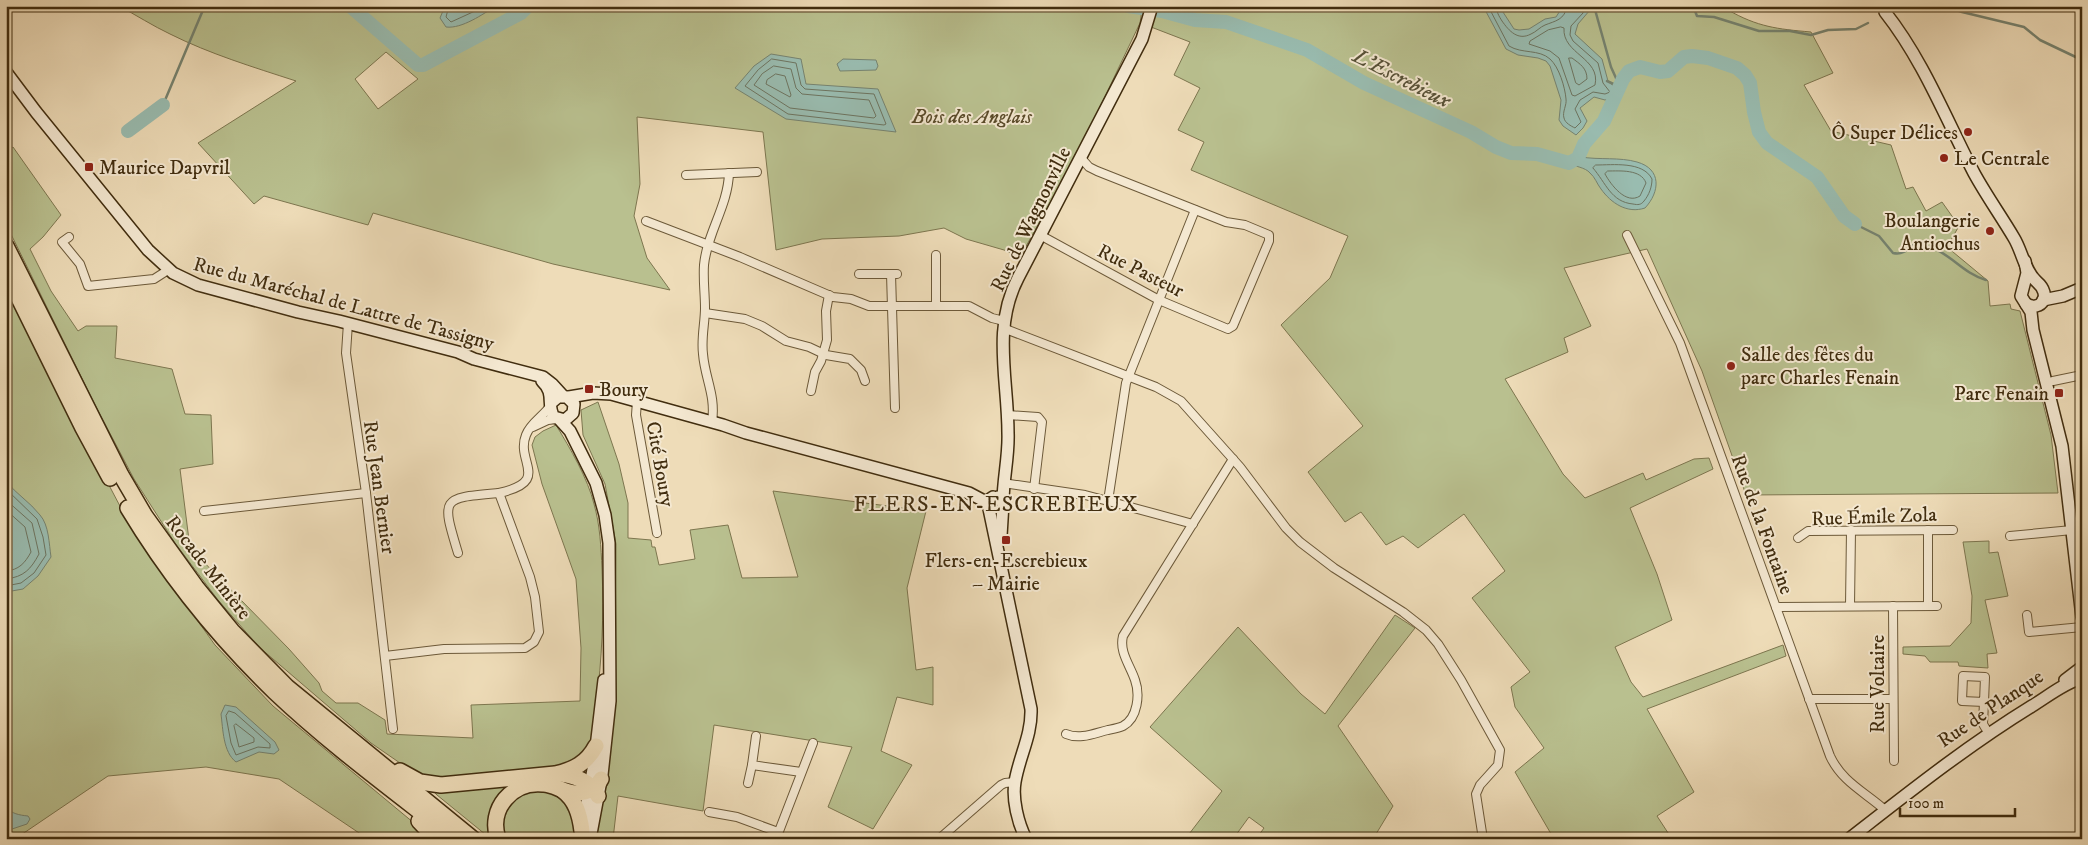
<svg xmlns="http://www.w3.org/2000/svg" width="2088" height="845" viewBox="0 0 2088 845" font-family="'IM FELL DW Pica',serif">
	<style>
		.green { fill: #b9c08f; stroke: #7d764f; fill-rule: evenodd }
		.water { fill: #99bcb0; stroke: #768370 }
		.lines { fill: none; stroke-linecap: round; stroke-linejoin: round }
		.shore { stroke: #6d7460; stroke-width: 1 }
		.stream { stroke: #768370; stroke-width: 2.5 }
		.river { stroke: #99bcb0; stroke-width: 14 }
		.street-casing { stroke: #6c5939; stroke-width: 10 }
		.secondary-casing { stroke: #412d0f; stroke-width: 14 }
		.highway-casing { stroke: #412d0f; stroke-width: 18 }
		.street { stroke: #f4e8d1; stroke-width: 8 }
		.secondary { stroke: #f4e8d1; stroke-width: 11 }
		.highway { stroke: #eedcb8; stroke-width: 15 }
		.poi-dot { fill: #8f2418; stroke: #f4e8d1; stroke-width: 2 }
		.labels { text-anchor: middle; stroke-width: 4; stroke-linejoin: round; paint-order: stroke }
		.park-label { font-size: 20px; font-style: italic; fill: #594a29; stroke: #f4e8d1 }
		.poi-label { font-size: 20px; fill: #412d0f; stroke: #f4e8d1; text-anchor: start }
		.street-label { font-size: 20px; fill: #412d0f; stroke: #f4e8d1 }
		.water-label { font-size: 21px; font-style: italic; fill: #575137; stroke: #f4e8d1 }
		.quarter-label { font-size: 22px; letter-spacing: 1px; fill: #412d0f; stroke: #f4e8d1 }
	</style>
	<rect width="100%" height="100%" fill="#eedcb8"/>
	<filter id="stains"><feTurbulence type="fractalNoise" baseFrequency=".004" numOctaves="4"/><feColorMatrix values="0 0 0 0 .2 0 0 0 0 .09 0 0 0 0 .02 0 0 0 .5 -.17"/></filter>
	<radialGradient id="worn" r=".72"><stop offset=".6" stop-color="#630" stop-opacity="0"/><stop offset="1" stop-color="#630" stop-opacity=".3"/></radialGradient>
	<g class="green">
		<path d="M119 6H1137L1138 10H1142L1140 23 1077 155 1020 257 1004 250 966 239 944 228 899 236 822 239 776 250 763 132 637 117 640 184 634 216 647 258 670 290 553 264 373 213 368 225 264 196 254 204 198 143 296 81C253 67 210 54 170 34 153 26 136 15 119 6ZM386 52 418 79 378 109 355 79Z"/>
		<path d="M1154 6H1726L1728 10C1758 27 1777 29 1811 32L1833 73 1804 85 1831 131 1891 145 1906 189 1913 187 1926 211 1942 202 1959 226 1947 247 1988 281 1990 306 2010 304 2011 309 2020 311 2051 435 2058 493 1746 495 1702 371 1647 249 1564 268 1591 326 1564 338 1568 352 1505 379 1563 474 1585 498 1643 473 1646 480 1694 459 1709 458 1713 469 1630 508 1657 574 1672 620 1615 647 1631 682 1643 697 1783 645 1786 656 1647 709 1694 792 1657 816 1672 839H1554L1515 772 1544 748 1515 707 1511 687 1530 672 1472 598 1505 571 1464 514 1418 548 1403 536 1386 545 1361 512 1345 522 1308 472 1363 426 1281 325 1330 278 1348 236 1191 170 1204 142 1178 130 1200 88 1174 75 1190 42 1151 27Z"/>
		<path d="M13 147 61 215 43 237 30 249 51 291 78 331 86 326H117L115 358 172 369 185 414 211 415 213 464 180 469 190 548 289 649 319 683 322 691 336 703H358L385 720 387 734 473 738 471 705 580 701 581 648 576 579 542 484 532 445 535 437 543 431 556 425C570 448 588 479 594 504 600 525 601 547 602 569 604 615 602 659 596 705 594 721 596 749 580 759 560 771 532 767 509 771L542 789 560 795 571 809 577 829 574 839H491L437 795 413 772 371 743 259 647 218 600 175 543 134 479 95 405 6 224V152Z"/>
		<path d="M6 289 132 529 215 645 273 706 420 828 429 839H368L279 779 206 767 108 776 15 839H6Z"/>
		<path d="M598 402 619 464 628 503V538L651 540 652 547H655L659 565 695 559 690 530 728 525 742 578 798 577 773 491 926 511 907 588 916 670 933 667V705L897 697 881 751 912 765 873 829 828 807 852 747 714 725 703 811 618 796 613 839H596L614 710 616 544 605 484 583 435 581 410Z"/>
		<path d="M1989 541V553L1998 552 2008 596 1985 600 1997 653 1987 654 1988 668 1959 666 1958 662H1930L1925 656 1903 654V647L1950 646 1971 623 1972 596 1963 542Z"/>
		<path d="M1395 615 1415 628 1338 726 1393 806 1373 839H1256L1264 828 1249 817 1233 839 1186 838 1222 791 1150 727 1238 627 1301 694 1325 714Z"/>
	</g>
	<g class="water">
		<path d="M445 6H496C483 14 462 29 446 27L440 18Z"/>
		<path d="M1483 6H1503L1501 9 1514 29 1519 30 1529 29 1545 19 1556 17 1563 6H1590V10L1578 24 1575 34 1602 59 1608 81 1618 90 1613 98 1605 100 1594 97 1580 108 1587 121 1583 128 1576 135 1563 126 1559 120 1561 100 1550 66 1546 61 1538 58 1518 55 1506 49Z"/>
		<path d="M771 54 801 59 806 84 878 89 896 132 786 119 735 88 754 66Z"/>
		<path d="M843 59 876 60 878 66 876 70 840 71 837 64Z"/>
		<path d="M1581 157C1599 160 1620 157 1637 162 1662 169 1660 192 1645 208 1627 214 1611 203 1601 189 1597 184 1595 177 1590 173 1585 167 1575 167 1569 163Z"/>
		<path d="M6 481C16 494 30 502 40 515 49 525 49 544 51 557L38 576 23 589 6 592Z"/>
		<path d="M225 705 236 707 275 742 279 750 274 754 259 752 236 762C223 752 223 729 221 714Z"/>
		<path d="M6 807C12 814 19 815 28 816L30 819 27 824 6 831Z"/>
	</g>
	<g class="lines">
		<g class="shore">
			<path d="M449 6 446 17 451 22 486 6"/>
			<path d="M1488 6 1509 46C1522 54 1539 49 1550 59 1559 67 1565 87 1566 99 1567 105 1562 112 1564 118 1565 123 1571 126 1575 128L1581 122 1575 109 1580 100 1593 92 1605 94 1610 92 1603 83 1598 63 1573 41 1570 35 1571 26 1583 13 1585 6"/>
			<path d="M1497 6C1496 12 1499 16 1502 21 1509 31 1518 41 1531 34 1536 32 1540 27 1545 25 1555 21 1565 20 1567 6"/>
			<path d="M1561 27 1564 28C1562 54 1601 58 1595 85L1575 96 1572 95 1559 58 1550 51 1529 44 1530 41 1548 30Z"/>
			<path d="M1569 58H1572C1580 64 1587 68 1587 79L1579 85 1576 83Z"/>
			<path d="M772 59 796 63 801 85 805 89 874 94 886 124 884 125 788 114 745 86 758 70Z"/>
			<path d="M774 66 791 69 796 88 802 94 869 100 876 116 874 118 790 108 754 85 762 74Z"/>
			<path d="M776 74 785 76 791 95 790 97 766 84 767 80Z"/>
			<path d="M1596 165C1613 165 1643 161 1652 179 1652 187 1649 195 1644 201 1641 205 1638 205 1633 204 1611 202 1606 183 1593 168Z"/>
			<path d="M1608 171C1620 171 1641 169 1646 183L1640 196C1626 205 1611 185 1605 174Z"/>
			<path d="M6 489 37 519 43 537 46 555 34 573 21 583 6 586"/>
			<path d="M6 500 32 523 39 554C31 569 24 577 6 579"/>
			<path d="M6 510 25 527 31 552C25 563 19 570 6 571"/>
			<path d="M229 711 235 713 270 744V748L258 747 236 755 231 743 226 716Z"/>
			<path d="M236 724 254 738V742L239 747 234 726Z"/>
		</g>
		<g class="stream">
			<path d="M1594 6 1611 67 1620 87 1607 81"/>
			<path d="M1693 6 1697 16 1714 17 1759 31H1790L1811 35 1828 30 1856 29 1868 23"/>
			<path d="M1946 6 1962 12 2024 27 2040 40 2082 60"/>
			<path d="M163 105 203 10 206 6"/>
			<path d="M1855 224 1879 236 1893 253C1902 255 1906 251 1912 245 1947 244 1956 271 1986 280"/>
		</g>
		<g class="river">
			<path d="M350 6 418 65H423L521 13 528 6"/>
			<path d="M1128 6 1162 11 1195 20 1226 22 1307 50 1364 83 1471 132 1496 147 1511 153 1537 154 1569 163 1578 158 1584 144 1604 121 1623 79 1629 71 1640 67 1660 72 1668 71 1684 57 1692 56 1708 58 1737 68 1745 75 1750 83 1754 112 1759 132 1767 143 1817 177 1844 216 1855 224"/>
			<path d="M128 131 163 105"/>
		</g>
		<defs>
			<g id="street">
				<path d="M686 175 757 172"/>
				<path d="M646 221 740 257 833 297 851 299 869 306H969L992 318 1004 321"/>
				<path d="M1040 235 1159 300 1228 329 1233 326 1269 241V235L1245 225 1226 222 1097 171 1089 167 1081 158"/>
				<path d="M1627 235 1680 343 1830 756C1842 782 1865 792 1885 810"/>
				<path d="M69 237 62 242 80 264 88 286 154 279 168 270"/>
				<path d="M936 255V306"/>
				<path d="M859 274H897"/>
				<path d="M891 274 895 408"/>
				<path d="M705 313 745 319 762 326 786 341 809 347 826 355 850 359 861 370 865 381"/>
				<path d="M348 323 346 353 366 493 393 729"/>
				<path d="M1003 328 1156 387 1181 401 1240 467 1286 528 1300 542 1334 568 1403 612 1426 630 1438 644 1461 680 1500 750 1498 765 1480 785 1476 794 1483 839"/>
				<path d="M2053 381 2082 375"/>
				<path d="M811 391 815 372 821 361 827 340 826 311 829 295"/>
				<path d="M637 401 636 415 657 533"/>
				<path d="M1008 415 1038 417 1042 422 1034 489"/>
				<path d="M712 422C716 395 705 379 703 354 701 338 705 323 705 308 705 294 703 280 704 265 707 233 728 206 729 173"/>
				<path d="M533 427 548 420 557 419"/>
				<path d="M1003 483 1085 495 1108 501 1126 383 1195 210"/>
				<path d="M1108 501 1193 524"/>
				<path d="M204 511 366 493"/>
				<path d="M2010 536 2072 530"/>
				<path d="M1798 538 1808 531 1953 530"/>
				<path d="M458 553C441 497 441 498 499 493"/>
				<path d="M1850 606 1851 530"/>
				<path d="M1893 606 1894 761"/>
				<path d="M1928 606V530"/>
				<path d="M1776 607 1937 606"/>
				<path d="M2027 615 2029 632 2082 627"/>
				<path d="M385 656 444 649 525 648 534 642 539 632 535 597 530 577 499 493C552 481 515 462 526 435 531 422 544 416 551 405"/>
				<path d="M1963 676 1985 677 1984 702 1962 701Z"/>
				<path d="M1809 699H1893"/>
				<path d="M1984 702 1983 724 1989 734"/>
				<path d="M1066 734C1080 740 1095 733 1108 730 1113 729 1119 728 1123 726 1138 718 1140 694 1135 680 1130 665 1119 652 1123 636L1233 459"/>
				<path d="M756 736 752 765 801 772"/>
				<path d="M748 783 752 765"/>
				<path d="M709 812 737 817 778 832"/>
				<path d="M776 839 813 743"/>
				<path d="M939 839 1001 785 1005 783 1015 782"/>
			</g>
			<g id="secondary">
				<path d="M1885 12C1923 60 1946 119 1974 173 1986 195 2001 216 2014 238 2022 251 2025 272 2037 282 2052 295 2042 312 2026 304"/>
				<path d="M6 72 36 112 148 250 173 273 198 285 298 312 339 321 458 352 474 359 543 377 552 384 563 396"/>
				<path d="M2025 261 2027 273 2021 296 2031 312 2033 330 2062 446 2082 617"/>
				<path d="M2043 300 2063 296 2082 288"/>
				<path d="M542 381C556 394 546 405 554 417L565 420 573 413 574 404 567 397H558L551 403"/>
				<path d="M569 397 593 393 611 394 723 425 746 433 969 493 988 503"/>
				<path d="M560 420 570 431 596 483 605 515 609 543 610 701 602 775 590 839"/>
				<path d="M993 497 990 499 988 504 1031 709C1032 735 1019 757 1015 782 1012 799 1018 823 1026 839"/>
				<path d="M998 497 1003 503 1001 536"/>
				<path d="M1003 502C1003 479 1009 456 1008 433 1008 379 992 328 1018 278L1142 39 1152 6"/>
				<path d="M2065 680 2082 667"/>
				<path d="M580 839 594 764 604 680"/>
				<path d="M1849 839C1908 793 1967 746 2032 706 2047 697 2064 683 2082 678"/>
			</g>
			<g id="highway">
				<path d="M6 246 121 475 145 516 196 587 232 631 287 687 473 839"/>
				<path d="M6 272 83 428 110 478"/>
				<path d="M128 508C169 576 218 637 275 692 331 745 394 791 455 839"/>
				<path d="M400 771 420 782 441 785 555 774C574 770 587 763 596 746"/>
				<path d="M559 774C574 775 592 782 598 796"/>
				<path d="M562 790C576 800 580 815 582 831"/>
				<path d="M419 821 436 839"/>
				<path d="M498 839C488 809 512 781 543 784 554 784 564 793 576 793 587 793 596 789 601 779"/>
			</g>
		</defs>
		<use href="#street" class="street-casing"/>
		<use href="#secondary" class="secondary-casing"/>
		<use href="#highway" class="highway-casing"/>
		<use href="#street" class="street"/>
		<use href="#secondary" class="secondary"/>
		<use href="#highway" class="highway"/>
	</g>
	<g class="poi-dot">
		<circle cx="1968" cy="132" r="5"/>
		<circle cx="1944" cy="158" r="5"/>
		<rect x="84" y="162" width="10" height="10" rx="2.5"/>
		<circle cx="1990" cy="231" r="5"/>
		<circle cx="1731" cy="366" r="5"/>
		<rect x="584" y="384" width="10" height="10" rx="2.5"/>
		<rect x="2054" y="388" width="10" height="10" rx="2.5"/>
		<rect x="1001" y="535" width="10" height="10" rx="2.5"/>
	</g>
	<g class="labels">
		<g class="park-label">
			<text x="972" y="123">Bois des Anglais</text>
		</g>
		<g class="poi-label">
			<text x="1958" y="139" text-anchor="end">Ô Super Délices</text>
			<text x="1954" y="165">Le Centrale</text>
			<text x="99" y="174">Maurice Dapvril</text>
			<text x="1980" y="227" text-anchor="end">Boulangerie<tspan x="1980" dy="23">Antiochus</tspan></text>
			<text x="1741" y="361">Salle des fêtes du<tspan x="1741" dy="23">parc Charles Fenain</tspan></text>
			<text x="599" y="396">Boury</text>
			<text x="2049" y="400" text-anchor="end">Parc Fenain</text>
			<text x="1006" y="567" text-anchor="middle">Flers-en-Escrebieux<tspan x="1006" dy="23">– Mairie</tspan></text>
		</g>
		<g class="street-label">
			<text transform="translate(1030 219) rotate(-64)" y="7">Rue de Wagnonville</text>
			<text transform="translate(1141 270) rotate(27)" y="7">Rue Pasteur</text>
			<text transform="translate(344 303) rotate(15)" y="7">Rue du Maréchal de Lattre de Tassigny</text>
			<text transform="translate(661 464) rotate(80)" y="7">Cité Boury</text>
			<text transform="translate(380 487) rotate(82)" y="7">Rue Jean Bernier</text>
			<text transform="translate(1874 516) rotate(-2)" y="7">Rue Émile Zola</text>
			<text transform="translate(1763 524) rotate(70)" y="7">Rue de la Fontaine</text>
			<text transform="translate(209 567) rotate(52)" y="7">Rocade Minière</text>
			<text transform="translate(1877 684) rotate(-90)" y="7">Rue Voltaire</text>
			<text transform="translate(1990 708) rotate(-34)" y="7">Rue de Planque</text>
		</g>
		<g class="water-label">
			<text transform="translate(1402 78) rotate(27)" y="7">L'Escrebieux</text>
		</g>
		<g class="quarter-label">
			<text x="996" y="511">FLERS-EN-ESCREBIEUX</text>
		</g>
	</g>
	<rect width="2088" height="845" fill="none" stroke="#eedcb8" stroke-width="25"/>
	<rect x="8" y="8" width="2073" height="830" fill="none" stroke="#412d0f" stroke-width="2.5"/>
	<rect x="12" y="12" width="2063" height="820" fill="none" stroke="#412d0f"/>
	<path d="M1900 808v8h115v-8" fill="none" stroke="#412d0f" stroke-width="2.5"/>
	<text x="1908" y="808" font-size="15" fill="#412d0f" stroke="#f4e8d1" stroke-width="4" paint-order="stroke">100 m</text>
	<rect width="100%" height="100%" filter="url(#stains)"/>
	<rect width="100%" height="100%" fill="url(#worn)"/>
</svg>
